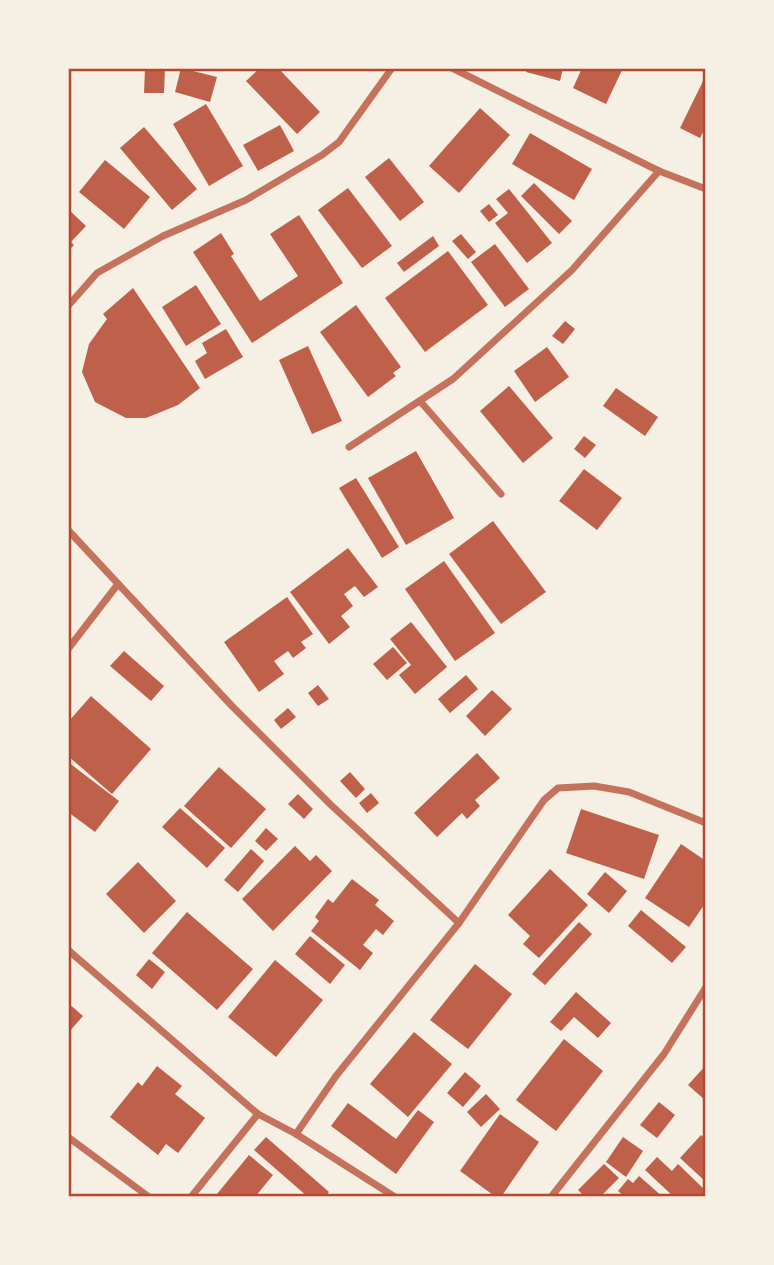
<svg xmlns="http://www.w3.org/2000/svg" width="774" height="1265" viewBox="0 0 774 1265" font-family="'Noto Sans',sans-serif">
	<style>
		.building { fill: #bf614a }
		.lines { fill: none; stroke-linecap: round; stroke-linejoin: round }
		.minor { stroke: #c5725c; stroke-width: 7 }
		.neatline { fill: none; stroke: #b5482f; stroke-width: 2.5 }
	</style>
	<rect width="100%" height="100%" fill="#f6efe4"/>
	<g class="building">
		<path d="M145 68H165L164 93H144Z"/>
		<path d="M181 68 217 77 210 102 175 92Z"/>
		<path d="M260 68H278L320 112 297 134 246 81Z"/>
		<path d="M527 68H563L560 81 526 72Z"/>
		<path d="M582 68H623L606 104 573 88Z"/>
		<path d="M706 75V126L700 138 680 128Z"/>
		<path d="M206 104 243 166 209 186 173 124Z"/>
		<path d="M480 108 510 135 459 193 429 166Z"/>
		<path d="M280 125 294 151 258 171 243 145Z"/>
		<path d="M144 127 197 189 172 210 120 148Z"/>
		<path d="M530 133 592 169 574 200 512 164Z"/>
		<path d="M389 158 424 202 400 221 365 177Z"/>
		<path d="M105 160 150 197 124 229 79 192Z"/>
		<path d="M534 183 572 221 559 234 521 196Z"/>
		<path d="M348 188 392 246 362 268 318 210Z"/>
		<path d="M509 189 552 243 527 263 495 223 508 213 496 199Z"/>
		<path d="M489 204 498 215 489 222 480 211Z"/>
		<path d="M68 209 86 226 71 242 74 245 68 251Z"/>
		<path d="M299 215 343 283 252 343 193 252 221 233 234 254 231 256 260 301 298 276 270 234Z"/>
		<path d="M461 234 476 252 468 259 452 241Z"/>
		<path d="M433 236 439 246 404 272 397 263Z"/>
		<path d="M495 244 529 289 505 307 471 262Z"/>
		<path d="M448 251 488 305 425 352 385 298Z"/>
		<path d="M196 285 221 324 186 346 162 307Z"/>
		<path d="M133 288 200 388 178 405 146 418H126L95 402 82 372 89 344 107 319 103 314Z"/>
		<path d="M356 305 401 367 393 373 396 376 368 397 320 332Z"/>
		<path d="M565 321 575 329 563 344 552 336Z"/>
		<path d="M226 329 243 357 205 379 195 361 207 353 202 343Z"/>
		<path d="M308 346 342 421 312 434 279 360Z"/>
		<path d="M547 347 569 377 535 402 514 371Z"/>
		<path d="M509 386 553 438 523 463 480 411Z"/>
		<path d="M616 388 658 417 645 436 603 406Z"/>
		<path d="M584 436 596 445 585 458 574 449Z"/>
		<path d="M416 451 454 518 406 545 368 478Z"/>
		<path d="M584 469 622 498 597 530 559 501Z"/>
		<path d="M356 478 399 547 382 558 339 488Z"/>
		<path d="M493 521 546 592 501 624 449 554Z"/>
		<path d="M348 548 378 587 364 597 355 586 344 594 353 606 341 616 350 627 329 644 290 592Z"/>
		<path d="M444 561 495 633 455 661 405 589Z"/>
		<path d="M287 597 313 634 301 642 306 648 293 658 288 651 274 661 284 674 259 692 224 642Z"/>
		<path d="M411 622 447 667 415 694 399 675 411 665 390 639Z"/>
		<path d="M393 647 407 663 387 680 373 664Z"/>
		<path d="M124 651 164 686 151 701 110 666Z"/>
		<path d="M466 675 478 689 450 713 438 699Z"/>
		<path d="M318 685 329 699 318 706 308 693Z"/>
		<path d="M492 690 512 709 485 736 466 716Z"/>
		<path d="M91 696 151 749 112 794 68 756V722Z"/>
		<path d="M288 708 296 717 281 729 274 720Z"/>
		<path d="M477 753 500 778 475 800 480 806 467 819 462 813 437 837 414 813Z"/>
		<path d="M68 762 119 801 95 832 68 812Z"/>
		<path d="M219 767 266 809 231 848 184 806Z"/>
		<path d="M350 772 365 789 356 798 340 781Z"/>
		<path d="M371 793 379 803 367 813 359 803Z"/>
		<path d="M298 794 313 809 304 819 288 804Z"/>
		<path d="M180 808 225 848 207 868 162 827Z"/>
		<path d="M581 809 659 835 644 879 566 853Z"/>
		<path d="M266 828 278 839 266 851 255 841Z"/>
		<path d="M681 844 706 861V902L689 927 645 898Z"/>
		<path d="M295 846 310 861 316 855 332 871 273 931 242 899Z"/>
		<path d="M251 849 264 861 238 892 224 880Z"/>
		<path d="M138 862 176 901 144 933 106 894Z"/>
		<path d="M550 869 588 905 539 958 523 944 530 936 508 915Z"/>
		<path d="M605 872 627 891 609 913 587 894Z"/>
		<path d="M352 879 379 900 375 905 394 921 383 935 376 929 363 945 373 953 360 970 311 931 319 921 315 917 328 899 333 903Z"/>
		<path d="M641 910 686 947 672 963 628 926Z"/>
		<path d="M187 912 253 969 217 1010 152 953Z"/>
		<path d="M579 922 592 934 545 985 532 974Z"/>
		<path d="M310 936 345 965 330 984 295 954Z"/>
		<path d="M149 959 165 972 152 989 136 975Z"/>
		<path d="M275 960 323 1000 276 1057 228 1017Z"/>
		<path d="M475 964 512 994 468 1049 430 1020Z"/>
		<path d="M576 992 611 1023 598 1038 574 1017 561 1031 550 1022Z"/>
		<path d="M68 1003 83 1016 68 1033Z"/>
		<path d="M414 1032 452 1064 408 1117 370 1084Z"/>
		<path d="M564 1039 603 1071 556 1131 516 1100Z"/>
		<path d="M706 1065V1101L688 1085Z"/>
		<path d="M157 1066 182 1086 175 1094 205 1118 178 1153 166 1144 158 1155 110 1117 138 1082 142 1086Z"/>
		<path d="M465 1072 481 1086 463 1107 447 1093Z"/>
		<path d="M486 1094 500 1109 481 1127 467 1112Z"/>
		<path d="M659 1102 675 1115 657 1138 640 1125Z"/>
		<path d="M348 1103 396 1139 418 1110 434 1122 396 1174 331 1126Z"/>
		<path d="M500 1114 539 1142 501 1197H496L460 1171Z"/>
		<path d="M701 1135 706 1139V1182L680 1158Z"/>
		<path d="M266 1137 329 1192 325 1197H308L254 1150Z"/>
		<path d="M623 1137 643 1151 626 1177 606 1162Z"/>
		<path d="M249 1155 273 1175 255 1197H220L217 1194Z"/>
		<path d="M657 1157 672 1171 678 1164 706 1191V1197H674L645 1170Z"/>
		<path d="M604 1164 619 1178 600 1197H585L578 1190Z"/>
		<path d="M639 1176 663 1197H625L618 1191 628 1179 633 1183Z"/>
	</g>
	<g class="lines">
		<g class="minor">
			<path d="M452 68 659 171 706 189"/>
			<path d="M68 306 97 273 163 236 246 200 322 155 339 142 392 68"/>
			<path d="M420 401 501 494"/>
			<path d="M349 447 453 379 572 270 659 171"/>
			<path d="M68 530 231 705 331 805 459 923"/>
			<path d="M68 649 118 584"/>
			<path d="M68 950 258 1114 296 1134 395 1197"/>
			<path d="M296 1134 336 1076 459 923 544 800 558 788 594 786 629 792 706 823"/>
			<path d="M68 1137 149 1197"/>
			<path d="M191 1197 258 1114"/>
			<path d="M551 1197 664 1054 706 987"/>
		</g>
	</g>
	<rect width="774" height="1265" fill="none" stroke="#f6efe4" stroke-width="140"/>
	<rect x="70" y="70" width="634" height="1125" class="neatline"/>
</svg>
